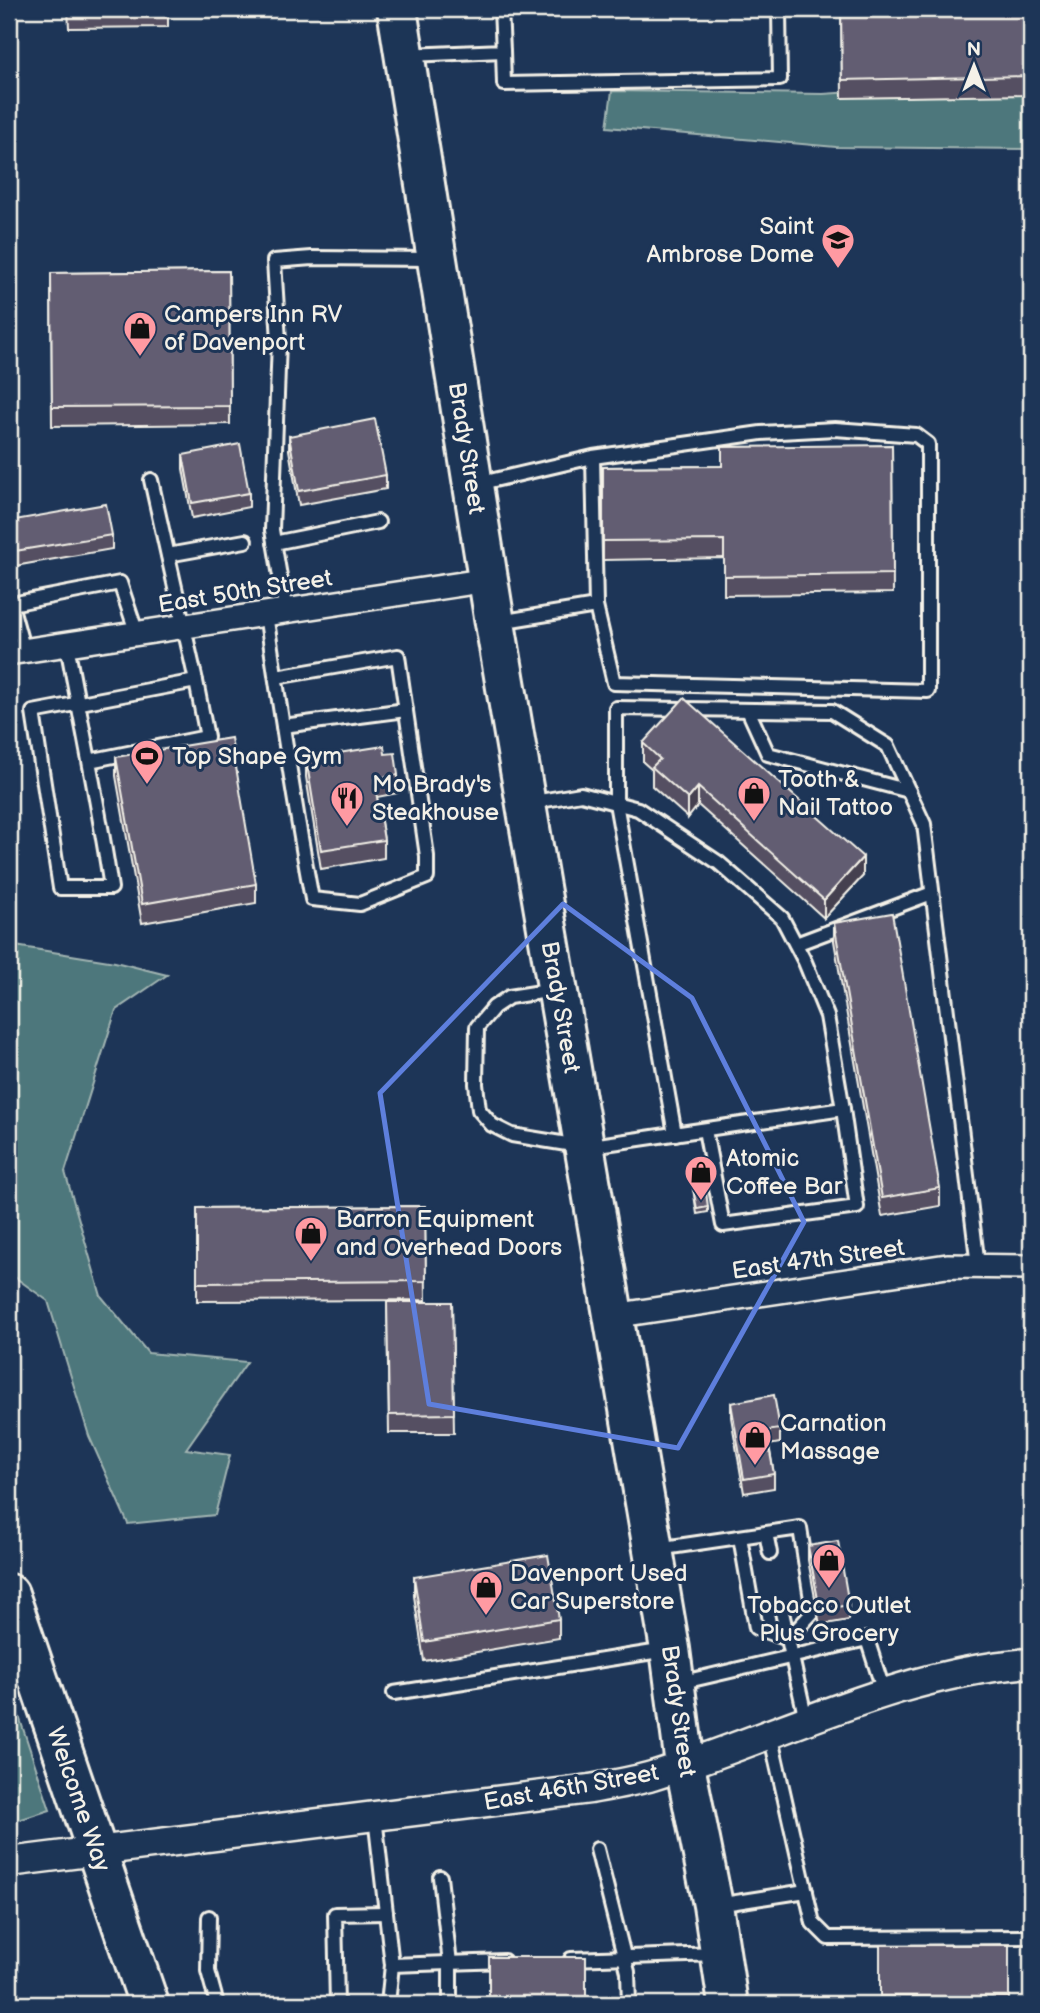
<svg xmlns="http://www.w3.org/2000/svg" width="1040" height="2013" viewBox="0 0 1040 2013" font-family="'Balsamiq Sans',sans-serif">
	<style>
		.green { fill: #4e777b; stroke: #a1b4b2; stroke-width: 2 }
		.lines { fill: none; stroke-linecap: round; stroke-linejoin: round }
		.service-casing { stroke: #f4f1e8; stroke-width: 18 }
		.minor-casing { stroke: #f4f1e8; stroke-width: 28 }
		.tertiary-casing { stroke: #f4f1e8; stroke-width: 33 }
		.trunk-casing { stroke: #f4f1e8; stroke-width: 44 }
		.service { stroke: #1d3557; stroke-width: 12 }
		.minor { stroke: #1d3557; stroke-width: 23 }
		.tertiary { stroke: #1d3557; stroke-width: 28 }
		.trunk { stroke: #1d3557; stroke-width: 38 }
		.wall { fill: #545062; stroke: #f4f1e8; stroke-width: 2 }
		.shaded-wall { fill: #454150; stroke: #f4f1e8; stroke-width: 2 }
		.building { fill: #625d72; stroke: #f4f1e8; stroke-width: 2 }
		.marked { fill: none; stroke: #5e7fdd; stroke-width: 5; stroke-linejoin: round }
		.labels { text-anchor: middle; stroke-width: 6; stroke-linejoin: round; paint-order: stroke }
		.poi-label { font-size: 24px; fill: #f4f1e8; stroke: #1d3557; text-anchor: start }
		.street-label { font-size: 24px; fill: #f4f1e8; stroke: #1d3557 }
	</style>
	<rect width="100%" height="100%" fill="#1d3557"/>
	<filter id="ink" filterUnits="userSpaceOnUse"><feTurbulence type="fractalNoise" baseFrequency=".0143" numOctaves="2"/><feDisplacementMap in="SourceGraphic" scale="14" xChannelSelector="R" yChannelSelector="G"/><feConvolveMatrix kernelMatrix="1 2 1 2 8 2 1 2 1" color-interpolation-filters="sRGB"/></filter>
	<g filter="url(#ink)">
		<g class="green">
			<path d="M1031 80V158L1025 149 836 147 607 127 612 91 823 94Z"/>
			<path d="M9 945 115 962 167 975 116 1010 65 1172 101 1296 148 1353 247 1362 186 1449 230 1455 215 1515 128 1524 89 1436 48 1301 9 1273V1080L18 1034 9 1028Z"/>
			<path d="M9 1686 50 1810 9 1823Z"/>
		</g>
		<g class="lines">
			<defs>
				<g id="service">
					<path d="M503 51 504 84 780 79 779 9"/>
					<path d="M409 55 503 51 501 9"/>
					<path d="M151 480 196 681"/>
					<path d="M477 484 593 457 761 433 835 429 916 435 928 444V691L614 683 596 606 593 457"/>
					<path d="M274 543 378 522"/>
					<path d="M168 555 245 541"/>
					<path d="M286 611 272 530 279 341 274 261 312 258 433 259"/>
					<path d="M266 614C280 709 294 804 312 899L360 904 427 877V856L398 656 276 677"/>
					<path d="M499 622 596 606"/>
					<path d="M67 645C82 726 99 807 111 888H60L33 712 196 681 207 737 89 761"/>
					<path d="M24 651 11 604 120 583 137 634"/>
					<path d="M748 710 768 754 909 791"/>
					<path d="M283 726 406 710"/>
					<path d="M528 803 581 794 638 809 719 863 782 918 805 962 827 1016 843 1109 585 1147 512 1135 492 1125 479 1110 476 1084 477 1027 494 1007 509 997 554 990"/>
					<path d="M796 944 932 893"/>
					<path d="M705 1130 723 1225 857 1207 843 1109"/>
					<path d="M675 1134 616 803V708L832 711 888 746 924 824 978 1266"/>
					<path d="M766 1533 770 1553"/>
					<path d="M657 1549 800 1528 813 1612 788 1639 756 1628 740 1537"/>
					<path d="M782 1612 806 1720"/>
					<path d="M679 1683 867 1639 884 1692"/>
					<path d="M394 1693 666 1650"/>
					<path d="M770 1734 813 1923 828 1938 1031 1937"/>
					<path d="M375 1817 392 1965 388 2004"/>
					<path d="M597 1849 628 1972 629 2004"/>
					<path d="M440 1877 450 1963V2004"/>
					<path d="M717 1905 806 1891"/>
					<path d="M209 1917 208 1971 217 2004"/>
					<path d="M571 1959 717 1954"/>
					<path d="M392 1965 504 1961"/>
					<path d="M337 2004 335 1914 386 1913"/>
				</g>
				<g id="minor">
					<path d="M9 653 488 580"/>
					<path d="M613 1316 947 1266 1031 1267"/>
				</g>
				<path id="tertiary" d="M9 1862 590 1789C610 1785 632 1782 652 1776 778 1737 898 1672 1031 1663"/>
				<g id="trunk">
					<path d="M397 9 495 623 670 1649 685 1765 713 1905 728 2004"/>
					<path d="M9 1594 149 2004"/>
				</g>
			</defs>
			<use href="#service" class="service-casing"/>
			<use href="#minor" class="minor-casing"/>
			<use href="#tertiary" class="tertiary-casing"/>
			<use href="#trunk" class="trunk-casing"/>
			<use href="#service" class="service"/>
			<use href="#minor" class="minor"/>
			<use href="#tertiary" class="tertiary"/>
			<use href="#trunk" class="trunk"/>
		</g>
		<g class="wall">
			<path d="M68 9H168V27L69 28Z"/>
			<path d="M841 9H1031V95L842 98Z"/>
			<path d="M229 271 230 424 52 426 51 273Z"/>
			<path d="M289 436 386 475V489L299 505 289 450Z"/>
			<path d="M892 445 893 593 724 595V558L603 560V467L722 466Z"/>
			<path d="M183 455 249 493V507L192 518 183 469Z"/>
			<path d="M9 521 112 535V549L9 567Z"/>
			<path d="M643 743 863 876 824 918 698 805 688 818 652 786V770L643 762Z"/>
			<path d="M385 754 398 775V793L377 797 384 840V858L321 869 306 777V758Z"/>
			<path d="M116 757 256 884V903L142 923 116 776Z"/>
			<path d="M834 923 940 1188V1206L882 1216 834 941Z"/>
			<path d="M693 1188 708 1207V1212L697 1214Z"/>
			<path d="M425 1206 426 1300 197 1301V1208Z"/>
			<path d="M387 1302H452L454 1433H389Z"/>
			<path d="M731 1403 780 1429V1443L769 1445 774 1474V1488L744 1493 731 1417Z"/>
			<path d="M808 1546 849 1605V1620L820 1625 808 1560Z"/>
			<path d="M414 1577 559 1619V1638L424 1661 414 1596Z"/>
			<rect x="880" y="1945" width="129" height="59"/>
		</g>
		<g class="shaded-wall">
			<path d="M698 787V805L688 818V799Z"/>
			<path d="M863 857V876L824 918V900Z"/>
		</g>
		<g class="building">
			<path d="M69 9H132L69 10Z"/>
			<path d="M841 9H1031V76L842 80Z"/>
			<path d="M229 271 230 406 52 407 51 273Z"/>
			<path d="M375 419 386 475 299 491 289 436Z"/>
			<path d="M240 444 249 493 192 503 183 455Z"/>
			<path d="M892 445 893 574 724 576V540L603 541V467L722 466V447Z"/>
			<path d="M106 504 112 535 9 552V521Z"/>
			<path d="M684 698 863 857 824 900 698 787 688 799 652 767 660 759 643 743Z"/>
			<path d="M231 738 256 884 142 904 116 757Z"/>
			<path d="M384 746 385 754 395 753 398 775 374 779 384 840 321 850 306 758Z"/>
			<path d="M892 913 940 1188 882 1198 834 923Z"/>
			<path d="M705 1185 708 1207 697 1209 693 1188Z"/>
			<path d="M425 1206 426 1281 197 1283V1208Z"/>
			<path d="M387 1302H452L454 1414 389 1415Z"/>
			<path d="M774 1395 780 1429 766 1431 774 1474 744 1479 731 1403Z"/>
			<path d="M838 1541 849 1605 820 1610 808 1546Z"/>
			<path d="M548 1555 559 1619 424 1642 414 1577Z"/>
			<path d="M880 1945H1009V1997L880 1996Z"/>
			<rect x="489" y="1957" width="97" height="47"/>
		</g>
	</g>
	<path class="marked" d="M563 904 692 998 804 1222 678 1448 429 1404 380 1093Z"/>
	<defs>
		<symbol id="university-pin" viewBox="-11 -11 22 30"><path d="M0 17L-7.5 6A9.5 9.5 0 1 1 7.5 6Z" fill="#ff9aa2" stroke="#1d3557"/><path d="M0-5L7-2L0 1L-7-2ZM-4 1L0 2.5L4 1V4Q0 6-4 4Z" fill="#111"/></symbol>
		<symbol id="shop-pin" viewBox="-11 -11 22 30"><path d="M0 17L-7.5 6A9.5 9.5 0 1 1 7.5 6Z" fill="#ff9aa2" stroke="#1d3557"/><path d="M-5-2.5h2.3a2.7 3.5 0 0 1 5.4 0H5L5.5 6h-11ZM-1.5-2.5h3a1.5 2.3 0 0 0-3 0Z" fill="#111"/></symbol>
		<symbol id="stadium-pin" viewBox="-11 -11 22 30"><path d="M0 17L-7.5 6A9.5 9.5 0 1 1 7.5 6Z" fill="#ff9aa2" stroke="#1d3557"/><path d="M0-5a6.5 5 0 1 0 0 10a6.5 5 0 1 0 0-10ZM-3.5-1.8h7v3.6h-7Z" fill="#111"/></symbol>
		<symbol id="restaurant-pin" viewBox="-11 -11 22 30"><path d="M0 17L-7.5 6A9.5 9.5 0 1 1 7.5 6Z" fill="#ff9aa2" stroke="#1d3557"/><path d="M-5-6h1v4h1v-4h1v4h1v-4h1v5L-1.5 .5V6h-2V.5L-5-1ZM5-6V6H3V1.5H1.5Q1.5-4 5-6Z" fill="#111"/></symbol>
	</defs>
	<g fill-rule="evenodd">
		<use href="#university-pin" x="819" y="221" width="38" height="52"/>
		<use href="#shop-pin" x="121" y="309" width="38" height="52"/>
		<use href="#stadium-pin" x="128" y="737" width="38" height="52"/>
		<use href="#shop-pin" x="735" y="774" width="38" height="52"/>
		<use href="#restaurant-pin" x="328" y="779" width="38" height="52"/>
		<use href="#shop-pin" x="682" y="1153" width="38" height="52"/>
		<use href="#shop-pin" x="292" y="1214" width="38" height="52"/>
		<use href="#shop-pin" x="736" y="1418" width="38" height="52"/>
		<use href="#shop-pin" x="810" y="1541" width="38" height="52"/>
		<use href="#shop-pin" x="467" y="1568" width="38" height="52"/>
	</g>
	<g class="labels">
		<g class="poi-label">
			<text x="814" y="234" text-anchor="end">Saint<tspan x="814" dy="28">Ambrose Dome</tspan></text>
			<text x="164" y="322">Campers Inn RV<tspan x="164" dy="28">of Davenport</tspan></text>
			<text x="172" y="764">Top Shape Gym</text>
			<text x="778" y="787">Tooth &amp;<tspan x="778" dy="28">Nail Tattoo</tspan></text>
			<text x="372" y="792">Mo Brady's<tspan x="372" dy="28">Steakhouse</tspan></text>
			<text x="726" y="1166">Atomic<tspan x="726" dy="28">Coffee Bar</tspan></text>
			<text x="336" y="1227">Barron Equipment<tspan x="336" dy="28">and Overhead Doors</tspan></text>
			<text x="780" y="1431">Carnation<tspan x="780" dy="28">Massage</tspan></text>
			<text x="510" y="1581">Davenport Used<tspan x="510" dy="28">Car Superstore</tspan></text>
			<text x="829" y="1613" text-anchor="middle">Tobacco Outlet<tspan x="829" dy="28">Plus Grocery</tspan></text>
		</g>
		<g class="street-label">
			<text transform="translate(467 448) rotate(81)" y="8">Brady Street</text>
			<text transform="translate(245 591) rotate(-9)" y="8">East 50th Street</text>
			<text transform="translate(561 1007) rotate(80)" y="8">Brady Street</text>
			<text transform="translate(818 1259) rotate(-8)" y="8">East 47th Street</text>
			<text transform="translate(679 1711) rotate(82)" y="8">Brady Street</text>
			<text transform="translate(571 1787) rotate(-10)" y="8">East 46th Street</text>
			<text transform="translate(79 1799) rotate(71)" y="8">Welcome Way</text>
		</g>
	</g>
	<rect width="1040" height="2013" fill="none" stroke="#1d3557" stroke-width="35"/>
	<rect x="18" y="18" width="1005" height="1978" fill="none" stroke="#f4f1e8" stroke-width="2.5" filter="url(#ink)"/>
	<g transform="translate(974 66)" stroke="#1d3557" stroke-width="5" paint-order="stroke">
	<path d="M0-5L12 26L0 18L-12 26Z" fill="#f4f1e8"/>
	<text y="-10" font-size="19" font-weight="bold" text-anchor="middle" fill="#f4f1e8">N</text>
	</g>
</svg>
